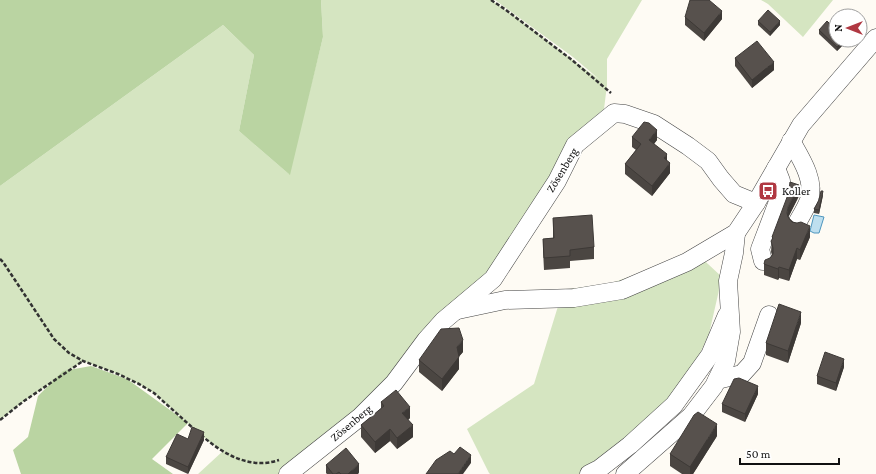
<svg xmlns="http://www.w3.org/2000/svg" width="876" height="474" viewBox="0 0 876 474" font-family="'Crimson Pro',serif">
	<style>
		.green { fill: #d5e5c1 }
		.forest { fill: #bad4a2 }
		.water { fill: #bedfef; stroke: #4e96be }
		.lines { fill: none; stroke-linecap: round; stroke-linejoin: round }
		.minor-casing { stroke: #434343; stroke-width: 19 }
		.path { stroke: #323232; stroke-width: 2.5; stroke-dasharray: 4 2; stroke-linecap: butt }
		.minor { stroke: #fff; stroke-width: 18 }
		.wall { fill: #4b4642 }
		.shaded-wall { fill: #3d3936 }
		.building { fill: #57514d; stroke: #3d3936 }
		.labels { text-anchor: middle; stroke-width: 4; stroke-linejoin: round; paint-order: stroke }
		.street-label { font-size: 12px; fill: #101010; stroke: #fff }
		.poi-label { font-size: 12px; fill: #101010; stroke: #fff; text-anchor: start }
	</style>
	<rect width="100%" height="100%" fill="#fefbf4"/>
	<g class="green">
		<path d="M321 0H491C529 25 563 54 600 80L573 57 495 0H642L607 59V85L604 109 582 128 490 274 389 380 314 446 279 474H198L223 451 208 441 154 393 139 384 118 374 83 361 24 401 0 420V186L223 25 254 55 239 131 289 174 323 37Z"/>
		<path d="M761 0H833L803 37 768 4Z"/>
		<path d="M694 251 722 277 709 334 694 366 670 399 610 456 580 474H490L489 473 467 429 534 384 563 290 611 283 662 266Z"/>
	</g>
	<g class="forest">
		<path d="M0 0H321L323 37 290 175 239 131 254 55 223 25 0 186Z"/>
		<path d="M91 366 127 379 188 423 152 459 173 474H21L13 450 28 437 38 396 63 371Z"/>
	</g>
	<path class="water" d="M814 215 824 217 819 233H814L810 231Z"/>
	<g class="lines">
		<defs>
			<g id="minor">
				<path d="M791 141C800 157 816 181 809 200 806 208 801 216 797 223"/>
				<path d="M763 261 760 249 779 199 781 181 776 168"/>
				<path d="M458 310 505 300 574 298 622 290 687 262 736 233 756 203 801 125 876 38"/>
				<path d="M717 380 742 374 752 363 769 315"/>
				<path d="M288 474 360 417 394 383 426 340 443 321 493 279 557 181 575 145 614 113 625 114 654 124 688 146 708 161 721 179 734 194 756 203"/>
				<path d="M589 474 599 469 630 445 674 405 710 355 727 315"/>
				<path d="M625 474 691 416 714 386 726 361 731 332 728 281 734 253 736 233"/>
			</g>
		</defs>
		<use href="#minor" class="minor-casing"/>
		<g class="path">
			<path d="M491 0 506 10 572 60 611 93"/>
			<path d="M0 259 3 262 54 339 69 353 83 361 118 374 139 384 154 393 194 429"/>
			<path d="M0 420 24 401 83 361"/>
			<path d="M201 435C223 454 250 470 279 460"/>
		</g>
		<use href="#minor" class="minor"/>
	</g>
	<g class="wall">
		<path d="M710 1 722 19 704 41 685 25V17Z"/>
		<path d="M758 21 780 25 770 36 758 25Z"/>
		<path d="M819 30 845 40V43L837 51 819 34Z"/>
		<path d="M735 58 774 70 752 88 735 66Z"/>
		<path d="M632 137 657 140 654 144 667 161 670 173 652 196 625 174V164L636 150 632 147Z"/>
		<path d="M823 195 819 214 814 213V209Z"/>
		<path d="M799 196 788 217 810 237 800 260 797 259 789 281 779 278 778 280 764 275V264L770 258 772 255 771 252 772 237Z"/>
		<path d="M553 218 594 247V259L570 261V268L544 270 543 250V239L553 238Z"/>
		<path d="M801 323 788 363 766 355V343Z"/>
		<path d="M463 352 458 357 459 369 442 391 419 372V360Z"/>
		<path d="M844 367 836 391 817 384V376Z"/>
		<path d="M758 394 745 422 722 412V404Z"/>
		<path d="M381 402 410 418 408 420 413 437 397 449 390 441 375 453 361 437V425L381 409Z"/>
		<path d="M717 436 693 474H682L670 466V454Z"/>
		<path d="M188 439 204 440 188 474 166 464V457Z"/>
		<path d="M326 465 359 472 358 474H327L326 473Z"/>
	</g>
	<g class="shaded-wall">
		<path d="M722 11V19L704 41V33Z"/>
		<path d="M780 21V25L770 36V32Z"/>
		<path d="M845 40V43L837 51V47Z"/>
		<path d="M774 62V70L752 88V80Z"/>
		<path d="M657 130V140L649 150V140Z"/>
		<path d="M667 154V164L664 158Z"/>
		<path d="M670 163V173L652 196V186Z"/>
		<path d="M799 185V196L788 218 787 213 788 207Z"/>
		<path d="M823 191V195L819 214V210Z"/>
		<path d="M810 226V237L800 260V250Z"/>
		<path d="M797 248V259L789 281V270Z"/>
		<path d="M779 267V278L778 280V269Z"/>
		<path d="M801 312V323L788 363V351Z"/>
		<path d="M463 340V352L457 359V347Z"/>
		<path d="M459 357V369L442 391V379Z"/>
		<path d="M844 359V367L836 391V383Z"/>
		<path d="M758 386V394L745 422V414Z"/>
		<path d="M410 407V418L402 425V413Z"/>
		<path d="M717 424V436L693 474H690V467Z"/>
		<path d="M413 425V437L397 449V438Z"/>
		<path d="M390 429V441L375 453V442Z"/>
		<path d="M204 432V440L188 474V467Z"/>
		<path d="M471 455V463L463 474H458Z"/>
		<path d="M359 464V472L358 474H348Z"/>
	</g>
	<g class="building">
		<path d="M690 0H709L722 11 704 33 685 17Z"/>
		<path d="M768 10 780 21 770 32 758 21Z"/>
		<path d="M827 21 836 30V40H845L837 47 819 30Z"/>
		<path d="M757 41 774 62 752 80 735 58Z"/>
		<path d="M644 122 649 123 657 130 649 140 667 154 664 158 670 163 652 186 625 164 641 144 632 137Z"/>
		<path d="M790 182 799 185 788 207 787 213 788 217 792 222 797 223 801 222 810 226 800 250 797 248 789 270 779 267 778 269 764 264 765 260 770 258 773 254V248L771 241 773 238 772 237 789 192Z"/>
		<path d="M821 191H823L819 210 814 209 819 200Z"/>
		<path d="M592 215 594 247 570 250V256L544 258 543 239 554 238 553 218Z"/>
		<path d="M779 304 801 312 788 351 766 343Z"/>
		<path d="M459 328 463 340 457 347 459 357 442 379 419 360 441 329Z"/>
		<path d="M825 352 844 359 836 383 817 376Z"/>
		<path d="M739 378 758 386 745 414 722 404 734 379Z"/>
		<path d="M396 390 410 407 402 413 413 425 397 438 390 429 375 442 361 425 384 406 381 402Z"/>
		<path d="M698 412 717 424 690 467 670 454 694 415Z"/>
		<path d="M192 427 204 432 188 467 166 457 177 434 188 439Z"/>
		<path d="M460 447 471 455 458 474H426L436 460 450 451 454 454Z"/>
		<path d="M346 448 359 464 348 474H341L339 472 336 474H333L326 465Z"/>
	</g>
	<defs>
		<symbol id="bus-square" viewBox="-11 -11 22 22"><rect x="-9" y="-9" width="18" height="18" rx="4" fill="#b03842" stroke="#fff"/><path d="M-5-6H5V4H4V6H2V4H-2V6H-4V4H-5ZM-3.5-4V0h7V-4ZM-3.5 1.2v1.5H-2V1.2ZM2 1.2v1.5H3.5V1.2Z" fill="#fff"/></symbol>
	</defs>
	<g fill-rule="evenodd">
		<use href="#bus-square" x="757" y="180" width="22" height="22"/>
	</g>
	<g class="labels">
		<g class="street-label">
			<text transform="translate(562 170) rotate(-59)" y="4">Zösenberg</text>
			<text transform="translate(351 423) rotate(-40)" y="4">Zösenberg</text>
		</g>
		<g class="poi-label">
			<text x="782" y="195">Koller</text>
		</g>
	</g>
	<g transform="translate(848 28) rotate(270)"><circle r="19" fill="#ffffff" stroke="#9f9f9f"/>
	<path d="M0-3L7 15L0 10L-7 15Z" fill="#b03842"/>
	<text y="-6" font-size="11" font-weight="bold" text-anchor="middle" fill="#101010">N</text>
	</g>
	<path d="M740 458v6h99v-6" fill="none" stroke="#101010" stroke-width="2"/>
	<text x="746" y="458" font-size="12" fill="#101010" stroke="#ffffff" stroke-width="3" paint-order="stroke">50 m</text>
</svg>
